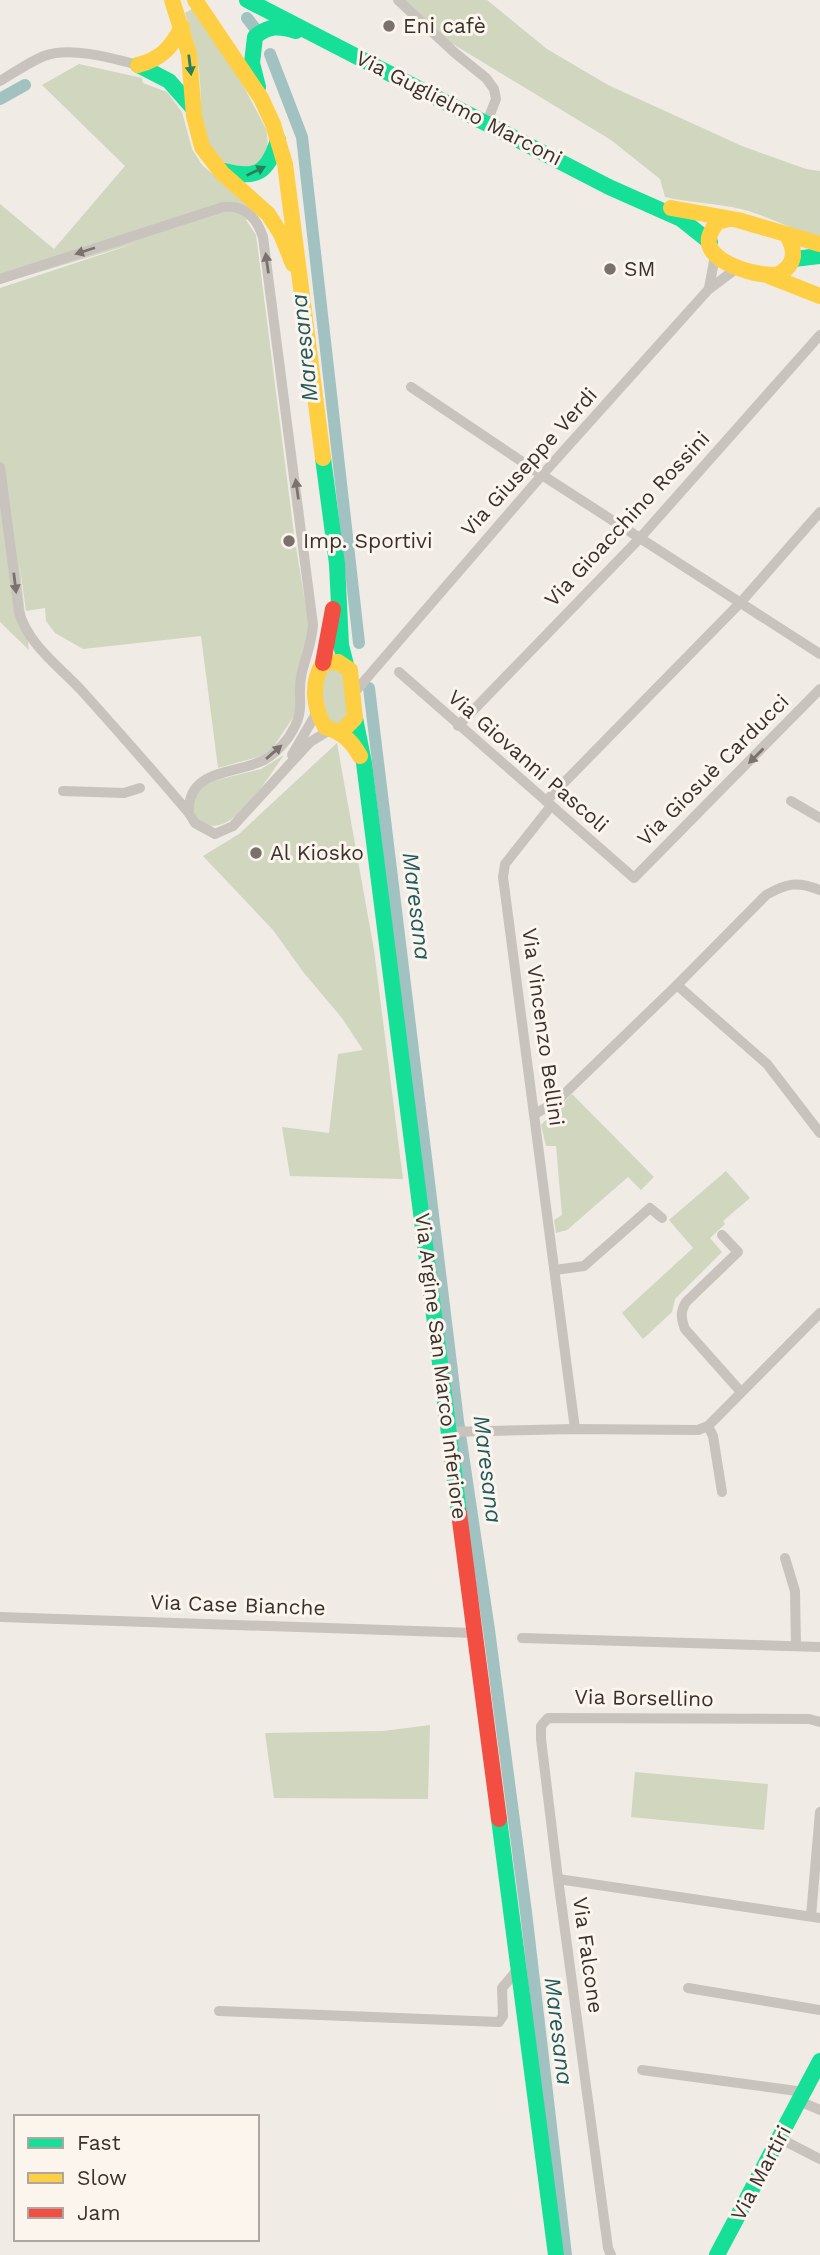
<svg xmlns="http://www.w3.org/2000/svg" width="820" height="2255" viewBox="0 0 820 2255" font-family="'Work Sans',sans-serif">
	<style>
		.green { fill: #d1d6bf }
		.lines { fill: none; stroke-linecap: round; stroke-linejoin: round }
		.canal { stroke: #a1c2c1; stroke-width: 12 }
		.street { stroke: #c9c3be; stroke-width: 10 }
		.fast { stroke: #16e098; stroke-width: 16 }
		.slow { stroke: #ffcf43; stroke-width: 16 }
		.jam { stroke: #f24e42; stroke-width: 16 }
		.oneway { fill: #2a7f5c }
		.oneway2 { fill: #7b726d }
		.poi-dot { fill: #7a716c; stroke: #fbf5ee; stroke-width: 2.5 }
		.labels { text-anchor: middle; stroke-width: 6; stroke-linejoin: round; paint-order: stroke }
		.poi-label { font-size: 21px; fill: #3b302b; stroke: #fbf5ee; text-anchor: start }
		.street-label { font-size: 21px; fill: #3b302b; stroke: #fbf5ee }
		.water-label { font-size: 23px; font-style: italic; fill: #1f5a5e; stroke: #fbf5ee }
	</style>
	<rect width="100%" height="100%" fill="#f0ebe5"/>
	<g class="green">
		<path d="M403 0H487L547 49 608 85 742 146 806 169 820 171V236C793 231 769 216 741 209 717 203 690 203 665 197L660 179 611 140 448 41Z"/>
		<path d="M194 8 244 87 266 129C277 174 227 181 208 146 198 128 202 102 200 82 199 58 191 35 185 13Z"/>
		<path d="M79 64 142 78 143 83 167 92 182 112 192 149 202 165 256 211 254 216 246 220 256 235 294 534 283 535 284 547H296L309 626 298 710 272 749 261 756 218 768 201 636 83 649 55 633 46 621 45 608 26 611 19 560 29 650 0 622V288L139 242 0 284V204L54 249 125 166 42 85Z"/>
		<path d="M328 670H340C350 682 351 710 343 723L333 725C323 712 317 684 328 670Z"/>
		<path d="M337 743 374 950 403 1179 290 1176 282 1127 329 1133 338 1054 363 1050 342 1018 304 973 273 930 203 856 239 834Z"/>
		<path d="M284 755C270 774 234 837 206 824 199 821 195 816 193 808L197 792 203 786 217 780 261 769Z"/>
		<path d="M572 1094 654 1177 641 1190 628 1177 567 1230 556 1233 554 1220 562 1215 556 1146H546L541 1125Z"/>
		<path d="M726 1171 750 1198 723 1221 725 1224 710 1238 722 1252 675 1299 672 1312 643 1339 622 1313 693 1248 669 1220Z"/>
		<path d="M430 1725 428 1799 274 1798 265 1733 383 1731Z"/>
		<path d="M635 1772 768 1784 764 1830 631 1817Z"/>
	</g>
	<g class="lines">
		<g class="canal">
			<path d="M247 18 254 27"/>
			<path d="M270 54 302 137 359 643"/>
			<path d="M0 99 25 85"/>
			<path d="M369 688 458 1421 489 1630 526 1912 566 2255"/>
		</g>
		<g class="street">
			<path d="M398 0 455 53 486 78 494 89 496 99 487 122"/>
			<path d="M0 81C14 73 29 62 44 56 70 46 112 58 138 65"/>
			<path d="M0 279 223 207C245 205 256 217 263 237L313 625C312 642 306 656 302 672 295 701 309 707 288 738 281 747 274 755 264 760 235 775 187 768 189 813 154 772 118 731 82 691 59 666 29 646 19 612L0 467"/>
			<path d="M709 288 715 256"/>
			<path d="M411 387 542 475 820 654"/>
			<path d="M399 672 634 878 820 689"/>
			<path d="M353 694 542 475 708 290 737 268"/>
			<path d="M458 726 640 538 820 335"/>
			<path d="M292 755 317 712"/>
			<path d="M63 791 124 793 140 788"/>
			<path d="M546 801 741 602 820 512"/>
			<path d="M791 801 820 818"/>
			<path d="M551 806 505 864 503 877 575 1429"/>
			<path d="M189 813 195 823 215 834 233 826 310 742 330 730"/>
			<path d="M677 985 766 895C787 883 797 881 820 890"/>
			<path d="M535 1114 557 1101 677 985 767 1064 820 1133"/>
			<path d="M722 1235 738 1252 686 1302C680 1312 681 1318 685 1329L741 1392"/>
			<path d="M555 1270 584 1266 650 1208 662 1218"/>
			<path d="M708 1426 713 1436 722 1492"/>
			<path d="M448 1432 575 1429 698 1430 708 1426 719 1415 820 1313"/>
			<path d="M785 1558 795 1591 796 1646"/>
			<path d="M0 1617 474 1633"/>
			<path d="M522 1638 820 1647"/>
			<path d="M558 1879 541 1739V1726L548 1718 809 1719 820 1722"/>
			<path d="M811 1916 820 1812"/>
			<path d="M688 1988 820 2010"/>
			<path d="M219 2011 499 2022 503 2016 502 1988 518 1969"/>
			<path d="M642 2070 804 2092"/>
			<path d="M799 2101 820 2110"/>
			<path d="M779 2138 820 2159"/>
			<path d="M611 2255 608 2248 558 1879 820 1918"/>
		</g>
		<g class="fast">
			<path d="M247 0 609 187 681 219 710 242"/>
			<path d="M138 65 169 81 192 107"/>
			<path d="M258 87 252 63 255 37C268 25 280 26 296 31"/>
			<path d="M224 171C257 180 268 172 278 140"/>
			<path d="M794 259 820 256"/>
			<path d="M323 458 337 564 341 645 346 665"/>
			<path d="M355 718 364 763 459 1513"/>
			<path d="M499 1819 556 2255"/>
			<path d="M717 2255 820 2061"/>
		</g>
		<g class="slow">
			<path d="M172 0 189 54 194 116 202 147 222 173 268 214 281 234 293 264"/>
			<path d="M195 0 261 98 273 124 285 164 323 458"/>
			<path d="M138 65C161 59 171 48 182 27"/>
			<path d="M671 208 738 220 820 244"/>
			<path d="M729 219 717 222C712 230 706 238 710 247 717 265 761 278 779 274 796 264 796 251 787 235"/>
			<path d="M769 276 820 296"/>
			<path d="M341 732 355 718 350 670 338 662 323 663C311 683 313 707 325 727 343 733 351 740 360 756"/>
		</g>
		<g class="jam">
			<path d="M323 663 333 609"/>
			<path d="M459 1513 499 1819"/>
		</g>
	</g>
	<defs><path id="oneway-solid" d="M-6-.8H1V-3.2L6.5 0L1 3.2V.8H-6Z" transform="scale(1.75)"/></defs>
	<g class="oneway">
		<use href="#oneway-solid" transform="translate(190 65) rotate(83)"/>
		<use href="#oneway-solid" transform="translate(256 171) rotate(-26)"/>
	</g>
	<g class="oneway2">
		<use href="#oneway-solid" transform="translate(85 251) rotate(162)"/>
		<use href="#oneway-solid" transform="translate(267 263) rotate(-98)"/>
		<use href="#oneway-solid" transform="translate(297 489) rotate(-98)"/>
		<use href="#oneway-solid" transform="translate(15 583) rotate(83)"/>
		<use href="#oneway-solid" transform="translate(274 752) rotate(-41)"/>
		<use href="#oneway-solid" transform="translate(756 756) rotate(135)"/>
	</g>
	<g class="poi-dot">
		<circle cx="389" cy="26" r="7"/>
		<circle cx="610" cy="269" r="7"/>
		<circle cx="289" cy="541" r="7"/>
		<circle cx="256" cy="853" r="7"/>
	</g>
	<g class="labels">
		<g class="poi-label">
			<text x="403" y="33">Eni cafè</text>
			<text x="624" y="276">SM</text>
			<text x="303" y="548">Imp. Sportivi</text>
			<text x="270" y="860">Al Kiosko</text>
		</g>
		<g class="street-label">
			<text transform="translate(459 108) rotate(27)" y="7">Via Guglielmo Marconi</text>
			<text transform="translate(529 462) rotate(-48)" y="7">Via Giuseppe Verdi</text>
			<text transform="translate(627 519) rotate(-47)" y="7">Via Gioacchino Rossini</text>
			<text transform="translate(528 761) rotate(41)" y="7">Via Giovanni Pascoli</text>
			<text transform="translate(713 770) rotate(-45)" y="7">Via Giosuè Carducci</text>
			<text transform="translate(543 1027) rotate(82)" y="7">Via Vincenzo Bellini</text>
			<text transform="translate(441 1366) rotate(83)" y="7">Via Argine San Marco Inferiore</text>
			<text transform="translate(238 1605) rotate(2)" y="7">Via Case Bianche</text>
			<text transform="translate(644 1698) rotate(1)" y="7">Via Borsellino</text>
			<text transform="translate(588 1955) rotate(82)" y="7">Via Falcone</text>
			<text transform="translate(761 2173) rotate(-62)" y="7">Via Martiri</text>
		</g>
		<g class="water-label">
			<text transform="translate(304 348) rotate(-96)" y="8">Maresana</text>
			<text transform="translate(417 906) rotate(83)" y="8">Maresana</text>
			<text transform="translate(488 1469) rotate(83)" y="8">Maresana</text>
			<text transform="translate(559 2031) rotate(83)" y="8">Maresana</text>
		</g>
	</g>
	<rect x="14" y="2115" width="245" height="126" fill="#fbf5ee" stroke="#aea6a0" stroke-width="2"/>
	<rect x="28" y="2138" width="35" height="10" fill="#16e098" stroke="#aea6a0" stroke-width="2"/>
	<text x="77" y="2150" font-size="21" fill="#3b302b">Fast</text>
	<rect x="28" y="2173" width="35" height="10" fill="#ffcf43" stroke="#aea6a0" stroke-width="2"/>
	<text x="77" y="2185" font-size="21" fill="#3b302b">Slow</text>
	<rect x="28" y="2208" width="35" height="10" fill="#f24e42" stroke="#aea6a0" stroke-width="2"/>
	<text x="77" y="2220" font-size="21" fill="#3b302b">Jam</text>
</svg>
